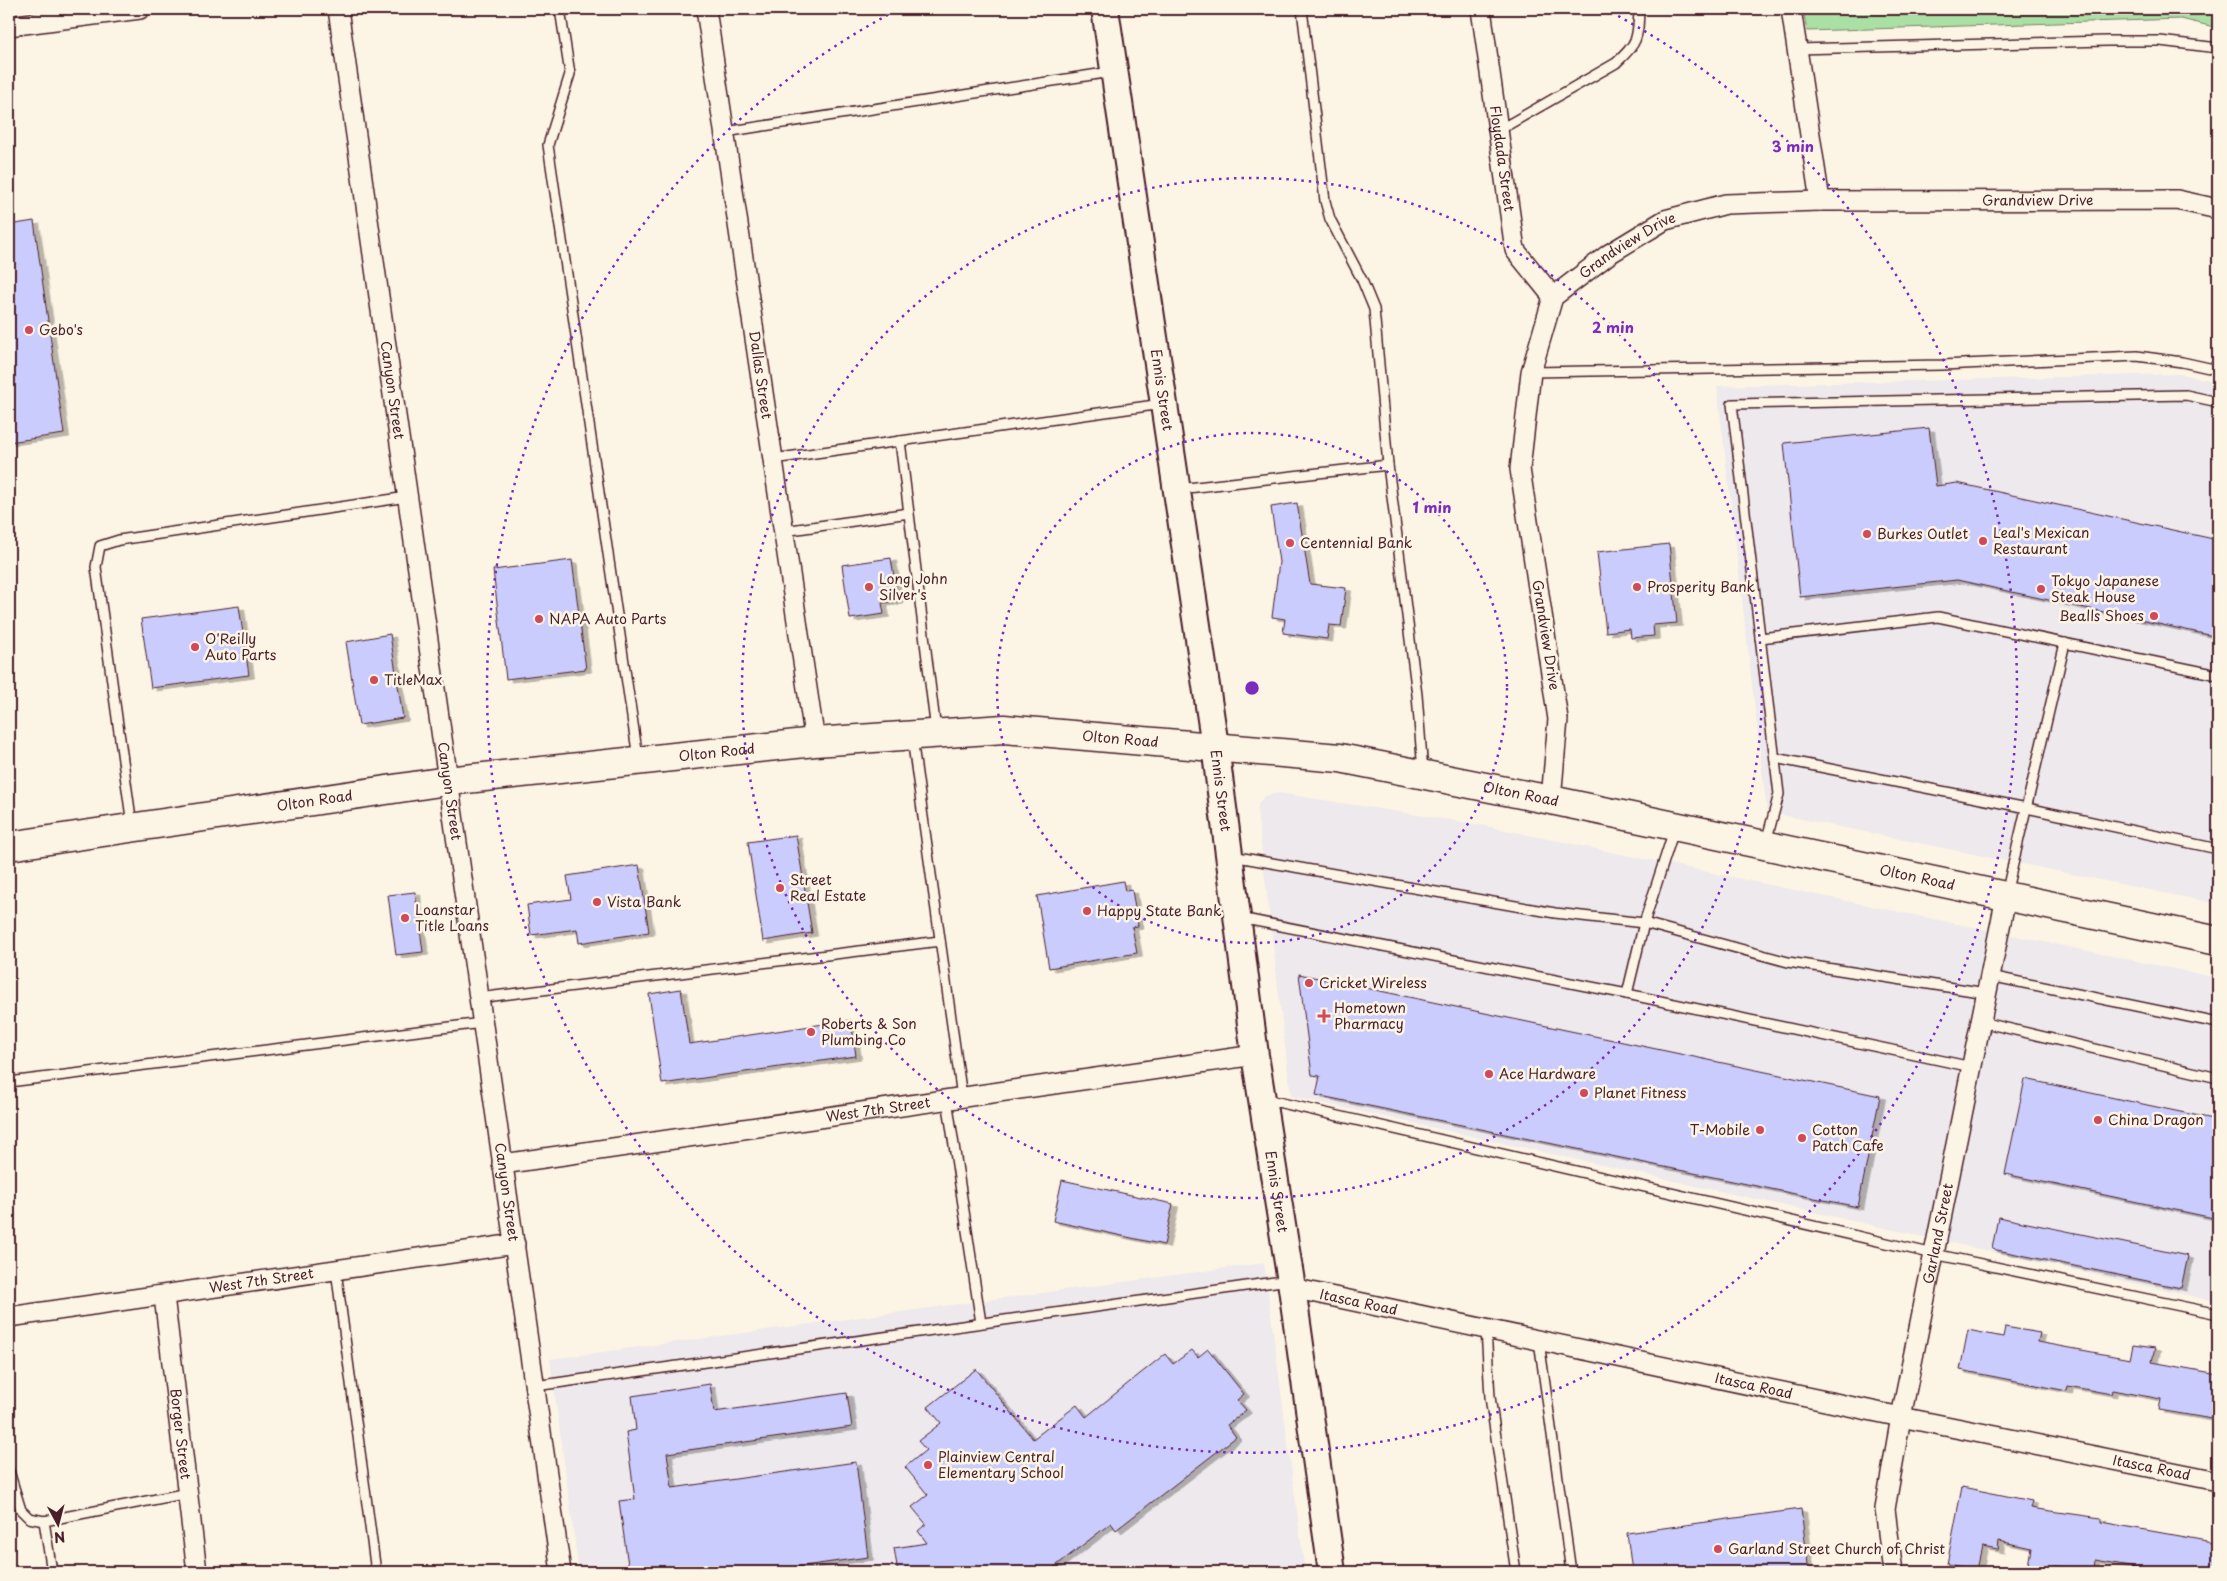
<svg xmlns="http://www.w3.org/2000/svg" width="2227" height="1581" viewBox="0 0 2227 1581" font-family="'Playpen Sans',sans-serif">
	<style>
		.built { fill: #ede9ec }
		.green { fill: #aae0a3; stroke: #7a8067 }
		.building { fill: #caccfe; stroke: #4a1f2b; filter: url(#shadow) }
		.lines { fill: none; stroke-linecap: round; stroke-linejoin: round }
		.service-casing { stroke: #4a1f2b; stroke-width: 12 }
		.minor-casing { stroke: #4a1f2b; stroke-width: 22 }
		.secondary-casing { stroke: #4a1f2b; stroke-width: 30 }
		.primary-casing { stroke: #4a1f2b; stroke-width: 31 }
		.service { stroke: #fcf5e5; stroke-width: 9 }
		.minor { stroke: #fcf5e5; stroke-width: 19 }
		.secondary { stroke: #fcf5e5; stroke-width: 26 }
		.primary { stroke: #fcf5e5; stroke-width: 28 }
		.ring { fill: none; stroke: #7b2cbf; stroke-width: 2.5; stroke-dasharray: 2.5 5 }
		.poi-dot { fill: #d1495b; stroke: #fcf5e5; stroke-width: 2 }
		.labels { text-anchor: middle; stroke-width: 5; stroke-linejoin: round; paint-order: stroke }
		.street-label { font-size: 14px; fill: #4a1f2b; stroke: #fcf5e5 }
		.poi-label { font-size: 14px; fill: #4a1f2b; stroke: #fcf5e5; text-anchor: start }
		.centre { fill: #7b2cbf; stroke: #fcf5e5; stroke-width: 2.5 }
		.ring-label { font-size: 15px; text-anchor: middle; font-weight: bold; fill: #7b2cbf; stroke: #fcf5e5; stroke-width: 5; stroke-linejoin: round; paint-order: stroke }
	</style>
	<defs>
		<filter id="shadow"><feDropShadow dx="5.5" dy="3" stdDeviation="0" flood-color="#0004"/></filter>
	</defs>
	<rect width="100%" height="100%" fill="#fcf5e5"/>
	<filter id="ink" filterUnits="userSpaceOnUse"><feTurbulence type="fractalNoise" baseFrequency=".02" numOctaves="2"/><feDisplacementMap in="SourceGraphic" scale="10" xChannelSelector="R" yChannelSelector="G"/><feConvolveMatrix kernelMatrix="1 2 1 2 8 2 1 2 1" color-interpolation-filters="sRGB"/></filter>
	<g filter="url(#ink)">
		<g class="built">
			<path d="M2181 374 2218 382V904L1767 812 1717 386Z"/>
			<path d="M1279 793 1481 825 2218 978V1302L1291 1096 1257 811 1259 802 1265 796Z"/>
			<path d="M1264 1263 1305 1572H579L550 1359Z"/>
		</g>
		<path class="green" d="M1803 9H2218V28L2181 19 1807 31Z"/>
		<g class="building">
			<path d="M34 221 64 434 9 442V225Z"/>
			<path d="M1929 428 1936 486 1957 483 2218 540V637L1957 580 1800 597 1784 443Z"/>
			<path d="M1297 503 1310 584 1346 588 1341 626 1329 625 1327 639 1283 633 1285 619 1272 617 1279 562 1271 507Z"/>
			<path d="M1669 544 1677 623 1653 625 1654 636 1631 638 1630 629 1606 632 1597 552Z"/>
			<path d="M891 558 898 601 882 603 884 614 850 619 842 565Z"/>
			<path d="M572 560 586 669 506 679 493 570Z"/>
			<path d="M239 606 249 675 151 688 141 619Z"/>
			<path d="M390 634 403 718 359 725 346 642Z"/>
			<path d="M796 835 812 933 763 941 748 842Z"/>
			<path d="M639 865 649 932 579 943 577 929 531 935 527 905 571 899 567 876Z"/>
			<path d="M1123 881 1125 891 1132 890 1138 926 1132 927 1137 953 1049 968 1037 896Z"/>
			<path d="M415 892 423 952 396 955 388 895Z"/>
			<path d="M1299 974 1880 1096 1858 1207 1316 1095 1320 1076 1312 1075Z"/>
			<path d="M681 989 689 1044 851 1020 856 1056 662 1084 649 994Z"/>
			<path d="M2025 1079 2218 1120V1219L2005 1174Z"/>
			<path d="M1062 1180 1173 1204 1164 1245 1053 1221Z"/>
			<path d="M1998 1217 2188 1256 2181 1288 1992 1249Z"/>
			<path d="M2005 1327 2040 1333 2038 1342 2130 1359 2133 1345 2155 1348 2152 1362 2218 1374V1420L2159 1410 2161 1399 2112 1390 2111 1394 2068 1386 2067 1391 1960 1370 1968 1330 2003 1337Z"/>
			<path d="M1208 1349 1244 1394 1237 1400 1246 1410 1227 1425 1236 1437 1116 1530 1111 1523 1048 1572H898L894 1548 927 1543 918 1531 926 1524 912 1507 928 1495 905 1467 926 1450 918 1441 941 1423 928 1407 976 1369 1033 1439 1077 1405 1086 1417 1165 1354 1173 1364 1192 1350 1198 1357Z"/>
			<path d="M710 1384 714 1412 847 1393 852 1427 667 1453 672 1488 856 1462 868 1557 761 1572H629L619 1501 635 1499 626 1432 636 1430 632 1396Z"/>
			<path d="M1962 1487 2032 1501 2030 1508 2101 1518V1522L2218 1543V1572H2165L2095 1560 2094 1571 2054 1566 2053 1572H2027L2031 1548 1999 1541 1998 1550 1982 1547 1977 1570 1947 1564Z"/>
			<path d="M1801 1509 1809 1572H1632L1627 1533Z"/>
		</g>
		<g class="lines">
			<defs>
				<g id="service">
					<path d="M560 9 570 74 548 145 638 758"/>
					<path d="M1302 9 1325 201 1330 219 1362 280 1374 309 1388 465"/>
					<path d="M1797 49 2107 41H2160L2218 48"/>
					<path d="M1499 130 1616 63C1638 43 1638 38 1639 9"/>
					<path d="M725 132 1111 72"/>
					<path d="M1531 372 1942 365 2137 356 2182 362 2218 370"/>
					<path d="M900 441 936 731"/>
					<path d="M773 459 1162 404"/>
					<path d="M1179 489 1388 465 1417 695 1423 772"/>
					<path d="M784 531 909 513"/>
					<path d="M1760 638 1938 617 2218 675"/>
					<path d="M912 738 962 1097"/>
					<path d="M1775 758 2027 808 2218 849"/>
					<path d="M132 825 96 567 100 546 119 540 407 497"/>
					<path d="M1766 842 1779 794 1732 404 2186 395 2218 402"/>
					<path d="M1232 856 1555 913 1644 923 1788 962 1986 993"/>
					<path d="M2006 894 2065 643"/>
					<path d="M1240 918 1627 994 1972 1067"/>
					<path d="M1990 976 2218 1023"/>
					<path d="M1627 994 1644 923 1674 830"/>
					<path d="M478 998 940 941"/>
					<path d="M1981 1022 2218 1078"/>
					<path d="M9 1082 482 1023"/>
					<path d="M947 1099 981 1323"/>
					<path d="M1265 1099 1934 1254 2218 1314"/>
					<path d="M336 1270 376 1572"/>
					<path d="M1486 1329 1490 1397 1516 1572"/>
					<path d="M1539 1341 1571 1572"/>
					<path d="M535 1386 1289 1280"/>
					<path d="M9 1471 21 1510 29 1518 44 1521 188 1493"/>
					<path d="M44 1521 52 1572"/>
				</g>
				<g id="minor">
					<path id="s1" d="M338 9 561 1572"/>
					<path id="s2" d="M706 9 815 742"/>
					<path id="s3" d="M1481 9 1515 250 1553 297"/>
					<path d="M1791 9 1820 201"/>
					<path d="M9 26 140 9"/>
					<path id="s4" d="M1551 800 1558 719 1520 469 1531 372 1553 297 1609 254 1665 220 1726 204 1820 201 2177 200 2218 209"/>
					<path id="s5" d="M502 1164 1255 1055"/>
					<path id="s6" d="M1292 1288 1901 1417 2218 1481"/>
					<path id="s7" d="M164 1296 197 1572"/>
					<path id="s8" d="M9 1317 515 1244"/>
					<path id="s9" d="M1893 1572 1885 1509 1901 1417 2006 897"/>
				</g>
				<g id="secondary">
					<path id="s10" d="M1105 9 1215 746 1255 1055 1292 1288 1332 1572"/>
				</g>
				<g id="primary">
					<path id="s11" d="M9 846 447 781 815 742 1004 729 1340 758 1551 800 2218 941"/>
				</g>
			</defs>
			<use href="#service" class="service-casing"/>
			<use href="#minor" class="minor-casing"/>
			<use href="#secondary" class="secondary-casing"/>
			<use href="#primary" class="primary-casing"/>
			<use href="#service" class="service"/>
			<use href="#minor" class="minor"/>
			<use href="#secondary" class="secondary"/>
			<use href="#primary" class="primary"/>
		</g>
	</g>
	<g class="ring">
		<circle cx="1252" cy="688" r="255"/>
		<circle cx="1252" cy="688" r="510"/>
		<path d="M1605 9A765 765 0 1 1 899 9"/>
	</g>
	<g class="poi-dot">
		<circle cx="29" cy="330" r="5"/>
		<circle cx="1867" cy="534" r="5"/>
		<circle cx="1983" cy="541" r="5"/>
		<circle cx="1290" cy="543" r="5"/>
		<circle cx="869" cy="587" r="5"/>
		<circle cx="1637" cy="587" r="5"/>
		<circle cx="2041" cy="589" r="5"/>
		<circle cx="2154" cy="616" r="5"/>
		<circle cx="539" cy="619" r="5"/>
		<circle cx="195" cy="647" r="5"/>
		<circle cx="374" cy="680" r="5"/>
		<circle cx="780" cy="888" r="5"/>
		<circle cx="597" cy="902" r="5"/>
		<circle cx="1087" cy="911" r="5"/>
		<circle cx="405" cy="918" r="5"/>
		<circle cx="1309" cy="983" r="5"/>
		<path d="M1321.5 1008.5h5v5h5v5h-5v5h-5v-5h-5v-5h5z"/>
		<circle cx="811" cy="1032" r="5"/>
		<circle cx="1489" cy="1074" r="5"/>
		<circle cx="1584" cy="1093" r="5"/>
		<circle cx="2098" cy="1120" r="5"/>
		<circle cx="1760" cy="1130" r="5"/>
		<circle cx="1802" cy="1138" r="5"/>
		<circle cx="928" cy="1465" r="5"/>
		<circle cx="1718" cy="1549" r="5"/>
	</g>
	<g class="labels">
		<g class="street-label">
			<text dy="5" stroke="none"><textPath href="#s3" startOffset="151">Floydada Street</textPath></text>
			<text dy="5" stroke="none"><textPath href="#s4" startOffset="1021">Grandview Drive</textPath></text>
			<text dy="5" stroke="none"><textPath href="#s4" startOffset="601">Grandview Drive</textPath></text>
			<text dy="5" stroke="none"><textPath href="#s2" startOffset="370">Dallas Street</textPath></text>
			<text dy="5" stroke="none"><textPath href="#s1" startOffset="385">Canyon Street</textPath></text>
			<text dy="5" stroke="none"><textPath href="#s10" startOffset="385">Ennis Street</textPath></text>
			<text transform="translate(1546 635) rotate(81)" y="5">Grandview Drive</text>
			<text dy="5" stroke="none"><textPath href="#s11" startOffset="1119">Olton Road</textPath></text>
			<text dy="5" stroke="none"><textPath href="#s11" startOffset="714">Olton Road</textPath></text>
			<text dy="5" stroke="none"><textPath href="#s10" startOffset="790">Ennis Street</textPath></text>
			<text dy="5" stroke="none"><textPath href="#s1" startOffset="790">Canyon Street</textPath></text>
			<text dy="5" stroke="none"><textPath href="#s11" startOffset="1524">Olton Road</textPath></text>
			<text dy="5" stroke="none"><textPath href="#s11" startOffset="309">Olton Road</textPath></text>
			<text dy="5" stroke="none"><textPath href="#s11" startOffset="1929">Olton Road</textPath></text>
			<text dy="5" stroke="none"><textPath href="#s5" startOffset="380">West 7th Street</textPath></text>
			<text dy="5" stroke="none"><textPath href="#s1" startOffset="1195">Canyon Street</textPath></text>
			<text dy="5" stroke="none"><textPath href="#s10" startOffset="1195">Ennis Street</textPath></text>
			<text dy="5" stroke="none"><textPath href="#s9" startOffset="344">Garland Street</textPath></text>
			<text dy="5" stroke="none"><textPath href="#s8" startOffset="255">West 7th Street</textPath></text>
			<text dy="5" stroke="none"><textPath href="#s6" startOffset="68">Itasca Road</textPath></text>
			<text dy="5" stroke="none"><textPath href="#s6" startOffset="472">Itasca Road</textPath></text>
			<text dy="5" stroke="none"><textPath href="#s7" startOffset="139">Borger Street</textPath></text>
			<text dy="5" stroke="none"><textPath href="#s6" startOffset="878">Itasca Road</textPath></text>
		</g>
		<g class="poi-label">
			<text x="39" y="335">Gebo's</text>
			<text x="1993" y="538">Leal's Mexican<tspan x="1993" dy="16">Restaurant</tspan></text>
			<text x="1877" y="539">Burkes Outlet</text>
			<text x="1300" y="548">Centennial Bank</text>
			<text x="879" y="584">Long John<tspan x="879" dy="16">Silver's</tspan></text>
			<text x="2051" y="586">Tokyo Japanese<tspan x="2051" dy="16">Steak House</tspan></text>
			<text x="1647" y="592">Prosperity Bank</text>
			<text x="2144" y="621" text-anchor="end">Bealls Shoes</text>
			<text x="549" y="624">NAPA Auto Parts</text>
			<text x="205" y="644">O'Reilly<tspan x="205" dy="16">Auto Parts</tspan></text>
			<text x="384" y="685">TitleMax</text>
			<text x="790" y="885">Street<tspan x="790" dy="16">Real Estate</tspan></text>
			<text x="607" y="907">Vista Bank</text>
			<text x="415" y="915">Loanstar<tspan x="415" dy="16">Title Loans</tspan></text>
			<text x="1097" y="916">Happy State Bank</text>
			<text x="1319" y="988">Cricket Wireless</text>
			<text x="1334" y="1013">Hometown<tspan x="1334" dy="16">Pharmacy</tspan></text>
			<text x="821" y="1029">Roberts &amp; Son<tspan x="821" dy="16">Plumbing Co</tspan></text>
			<text x="1499" y="1079">Ace Hardware</text>
			<text x="1594" y="1098">Planet Fitness</text>
			<text x="2108" y="1125">China Dragon</text>
			<text x="1750" y="1135" text-anchor="end">T-Mobile</text>
			<text x="1812" y="1135">Cotton<tspan x="1812" dy="16">Patch Cafe</tspan></text>
			<text x="938" y="1462">Plainview Central<tspan x="938" dy="16">Elementary School</tspan></text>
			<text x="1728" y="1554">Garland Street Church of Christ</text>
		</g>
	</g>
	<circle cx="1252" cy="688" r="8" class="centre"/>
	<g class="ring-label">
		<text x="1793" y="152">3 min</text>
		<text x="1613" y="333">2 min</text>
		<text x="1432" y="513">1 min</text>
	</g>
	<rect width="2227" height="1581" fill="none" stroke="#fcf5e5" stroke-width="30"/>
	<rect x="15" y="15" width="2197" height="1551" fill="none" stroke="#4a1f2b" stroke-width="2" filter="url(#ink)"/>
	<g transform="translate(58 1524) rotate(173)" stroke="#fcf5e5" stroke-width="4" paint-order="stroke">
	<path d="M0-4L9 19L0 12L-9 19Z" fill="#4a1f2b"/>
	<text y="-8" font-size="14" font-weight="bold" text-anchor="middle" fill="#4a1f2b">N</text>
	</g>
</svg>
